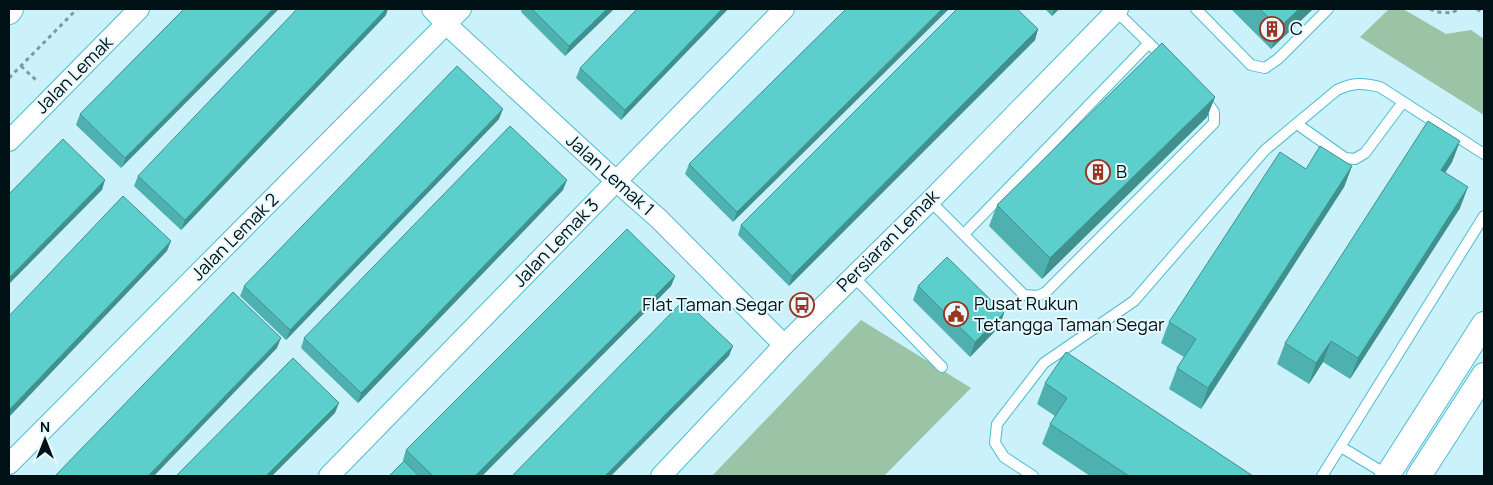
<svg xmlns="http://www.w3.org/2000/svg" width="1493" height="485" viewBox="0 0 1493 485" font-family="Manrope,sans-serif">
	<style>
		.green { fill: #9bc3a6 }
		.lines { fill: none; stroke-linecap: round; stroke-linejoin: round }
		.service-casing { stroke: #4fbcd2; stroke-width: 12 }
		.minor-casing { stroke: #4fbcd2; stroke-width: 22 }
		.tertiary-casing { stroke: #4fbcd2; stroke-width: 26 }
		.path { stroke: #7c9aa1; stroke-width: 3; stroke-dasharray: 4 4; stroke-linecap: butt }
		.service { stroke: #fff; stroke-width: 10 }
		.minor { stroke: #fff; stroke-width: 20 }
		.tertiary { stroke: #fff; stroke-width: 24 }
		.wall { fill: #4fb1af }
		.shaded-wall { fill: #40908e }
		.building { fill: #5ccecb; stroke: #40908e }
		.labels { text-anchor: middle; stroke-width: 4; stroke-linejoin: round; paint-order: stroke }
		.poi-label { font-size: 18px; fill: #001116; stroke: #e8faff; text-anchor: start }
		.street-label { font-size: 18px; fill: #001116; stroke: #e8faff }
	</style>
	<rect width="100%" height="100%" fill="#cbf1fa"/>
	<g class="green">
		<path d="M1389 9H1403L1446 34 1471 30 1484 39V115L1360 37Z"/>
		<path d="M861 320 971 388 884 476H712Z"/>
	</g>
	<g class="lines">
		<defs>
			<g id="service">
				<path d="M1196 9 1251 65 1265 68 1278 59 1328 9"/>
				<path d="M1116 11 1165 59"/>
				<path d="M1297 124 1345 158 1355 159 1365 153 1403 102"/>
				<path d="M930 201 1024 295 1038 296 1046 292 1214 123V112L1203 97"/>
				<path d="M964 234 1149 43"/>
				<path d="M853 276 942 367"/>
				<path d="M1341 447 1389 476"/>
				<path d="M1033 476 1004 457 995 443 997 424 1044 363 1134 301 1265 150 1337 90C1354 82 1363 83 1380 87L1484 154"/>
				<path d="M1322 476 1484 216"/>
			</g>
			<g id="minor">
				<path d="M432 9 446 24 616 181 659 219 784 345"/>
				<path d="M9 141 139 9"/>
				<path d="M9 464 461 9"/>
				<path d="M329 476 784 9"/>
				<path d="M661 476 784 345 930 201 1118 9"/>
			</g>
			<g id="tertiary">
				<path d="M9 12 11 9"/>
				<path d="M1387 476 1484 324"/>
				<path d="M1419 476 1484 375"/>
			</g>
		</defs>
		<use href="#service" class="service-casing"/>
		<use href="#minor" class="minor-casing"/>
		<use href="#tertiary" class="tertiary-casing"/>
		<g class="path">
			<path d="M1430 9 1437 12 1452 13 1458 9"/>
			<path d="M1477 9 1484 14"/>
			<path d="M21 66 38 82"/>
			<path d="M9 78 77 9"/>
		</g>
		<use href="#service" class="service"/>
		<use href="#minor" class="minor"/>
		<use href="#tertiary" class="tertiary"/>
	</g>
	<g class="wall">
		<path d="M184 9 121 168 76 125 80 114Z"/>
		<path d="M522 9H614L565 56 521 12Z"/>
		<path d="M728 9 621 120 576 78 580 68Z"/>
		<path d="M846 9 733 222 685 174 689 164Z"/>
		<path d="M1045 9H1059L1052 16Z"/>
		<path d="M1231 9H1313L1271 49Z"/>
		<path d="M386 15 181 230 134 186 138 176Z"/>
		<path d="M1038 29 1035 40 789 286 738 235 741 225Z"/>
		<path d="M1215 97 1207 117 1042 279 989 226 997 205Z"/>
		<path d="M499 119 286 340 240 296 244 286Z"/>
		<path d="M1460 141 1452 162 1445 173 1460 208 1350 379 1323 362 1309 384 1277 364 1285 343Z"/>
		<path d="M1352 166 1344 187 1201 409 1169 389 1177 368 1184 357 1161 343 1169 322 1306 169Z"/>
		<path d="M563 190 358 403 301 348 304 338Z"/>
		<path d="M675 276 671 286 482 476H389L404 462 403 460 406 450Z"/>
		<path d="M918 286 1004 313 999 327 970 357 913 300Z"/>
		<path d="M1045 383 1253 476H1090L1042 444 1050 424 1055 416 1037 404Z"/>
	</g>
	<g class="shaded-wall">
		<path d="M273 9H279L121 168 125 158Z"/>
		<path d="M386 9H388L386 15 181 230 185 220Z"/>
		<path d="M607 9H614L565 56 569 46Z"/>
		<path d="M722 9H728L621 120 625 110Z"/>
		<path d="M942 9H949L733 222 737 212Z"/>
		<path d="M1054 9H1059L1052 16Z"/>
		<path d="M1299 9H1313L1271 49 1279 28Z"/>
		<path d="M1038 29 1035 40 789 286 792 276Z"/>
		<path d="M1215 97 1207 117 1042 279 1050 258Z"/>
		<path d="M503 109 499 119 286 340 290 330Z"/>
		<path d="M1460 141 1452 162 1433 191 1441 170Z"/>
		<path d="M1352 166 1344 187 1201 409 1208 388Z"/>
		<path d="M105 180 102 190 9 284V278Z"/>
		<path d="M567 180 563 190 358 403 361 393Z"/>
		<path d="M1468 187 1460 208 1350 379 1358 358Z"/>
		<path d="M171 241 167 251 9 417V410Z"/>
		<path d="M675 276 671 286 482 476H475Z"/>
		<path d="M1004 313 999 327 970 357 975 342Z"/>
		<path d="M281 338 277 348 154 476H148Z"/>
		<path d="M1331 341 1323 362 1309 384 1316 363Z"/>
		<path d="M733 346 729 356 611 476H605Z"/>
		<path d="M339 403 335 413 272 476H266Z"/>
	</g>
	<g class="building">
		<path d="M184 9H273L125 158 80 114Z"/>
		<path d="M297 9H386L185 220 138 176Z"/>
		<path d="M532 9H607L569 46Z"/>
		<path d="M637 9H722L625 110 580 68Z"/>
		<path d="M846 9H942L737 212 689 164Z"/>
		<path d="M957 9H1017L1038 29 792 276 741 225Z"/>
		<path d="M1260 9H1299L1279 28Z"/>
		<path d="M1162 43 1215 97 1050 258 997 205Z"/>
		<path d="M457 66 503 109 290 330 244 286Z"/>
		<path d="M1428 121 1460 141 1441 170 1468 187 1358 358 1331 341 1316 363 1285 343Z"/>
		<path d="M510 126 567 180 361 393 304 338Z"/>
		<path d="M63 139 105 180 9 278V194Z"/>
		<path d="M1320 146 1352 166 1208 388 1177 368 1196 339 1169 322 1280 152 1306 169Z"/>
		<path d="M123 196 171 241 9 410V316Z"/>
		<path d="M627 229 675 276 475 476H433L406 450Z"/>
		<path d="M947 257 1004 313 975 342 918 286Z"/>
		<path d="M233 292 281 338 148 476H55Z"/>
		<path d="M684 300 733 346 605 476H512Z"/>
		<path d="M1066 352 1253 476H1129L1050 424 1067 398 1045 383Z"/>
		<path d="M293 358 339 403 266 476H176Z"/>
		<path d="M404 461 419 476H389Z"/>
	</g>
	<defs>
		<symbol id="building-ring" viewBox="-11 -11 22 22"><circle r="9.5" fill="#e8faff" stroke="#9d341f" stroke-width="1.5"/><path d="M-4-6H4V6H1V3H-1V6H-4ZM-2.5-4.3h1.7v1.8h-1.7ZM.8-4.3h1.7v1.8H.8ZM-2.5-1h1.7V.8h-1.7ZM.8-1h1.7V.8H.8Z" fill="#9d341f"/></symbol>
		<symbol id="bus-ring" viewBox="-11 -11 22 22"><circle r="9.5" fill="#e8faff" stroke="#9d341f" stroke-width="1.5"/><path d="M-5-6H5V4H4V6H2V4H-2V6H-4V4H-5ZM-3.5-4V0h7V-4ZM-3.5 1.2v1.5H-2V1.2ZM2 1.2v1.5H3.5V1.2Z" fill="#9d341f"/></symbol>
		<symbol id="civic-ring" viewBox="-11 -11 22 22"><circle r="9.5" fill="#e8faff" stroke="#9d341f" stroke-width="1.5"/><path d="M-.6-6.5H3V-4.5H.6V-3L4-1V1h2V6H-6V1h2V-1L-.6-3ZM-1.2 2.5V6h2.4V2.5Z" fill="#9d341f"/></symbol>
	</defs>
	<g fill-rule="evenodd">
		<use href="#building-ring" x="1258" y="15" width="28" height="28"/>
		<use href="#building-ring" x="1084" y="158" width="28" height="28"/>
		<use href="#bus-ring" x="788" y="291" width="28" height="28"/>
		<use href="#civic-ring" x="942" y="300" width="28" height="28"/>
	</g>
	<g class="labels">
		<g class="poi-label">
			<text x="1290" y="35">C</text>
			<text x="1116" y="178">B</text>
			<text x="974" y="310">Pusat Rukun<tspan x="974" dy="21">Tetangga Taman Segar</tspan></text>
			<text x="784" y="311" text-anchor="end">Flat Taman Segar</text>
		</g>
		<g class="street-label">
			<text transform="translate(74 75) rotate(-45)" y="6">Jalan Lemak</text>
			<text transform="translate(610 175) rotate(42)" y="6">Jalan Lemak 1</text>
			<text transform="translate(235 237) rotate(-45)" y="6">Jalan Lemak 2</text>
			<text transform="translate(888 241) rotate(-45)" y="6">Persiaran Lemak</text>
			<text transform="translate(556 243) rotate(-46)" y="6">Jalan Lemak 3</text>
		</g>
	</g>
	<rect width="1493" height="485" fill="none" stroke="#001116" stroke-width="20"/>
	<g transform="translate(45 440)" stroke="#e8faff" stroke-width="4" paint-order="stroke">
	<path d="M0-4L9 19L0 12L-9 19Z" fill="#001116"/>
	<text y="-8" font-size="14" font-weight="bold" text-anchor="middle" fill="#001116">N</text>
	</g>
</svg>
